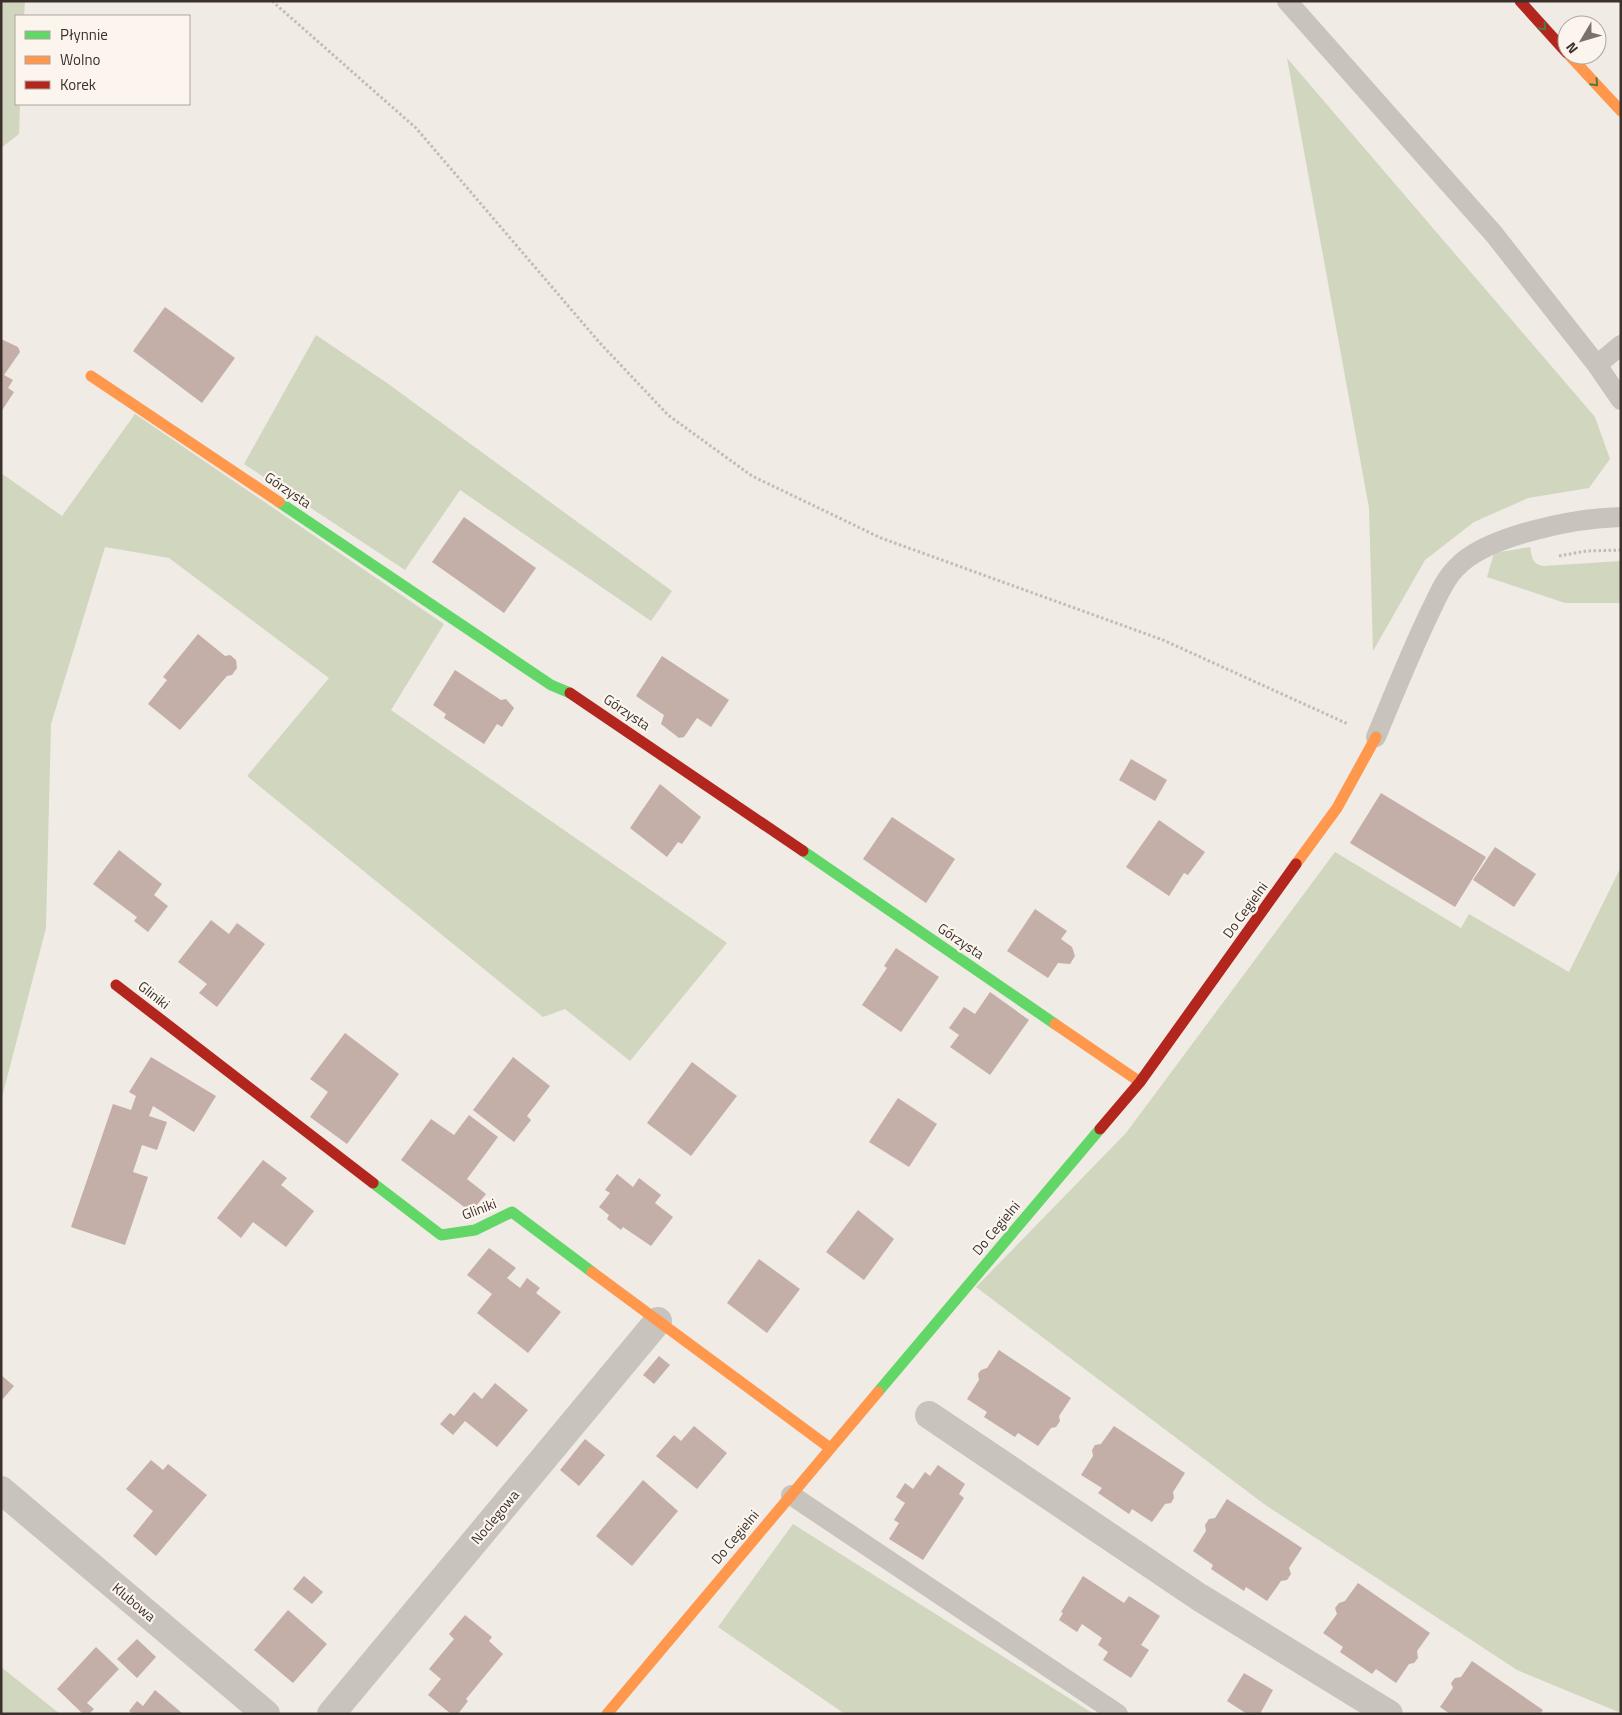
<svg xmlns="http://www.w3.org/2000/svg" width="1622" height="1715" viewBox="0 0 1622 1715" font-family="'Titillium Web',sans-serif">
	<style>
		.green { fill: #d1d6bf }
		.building { fill: #c3afa7 }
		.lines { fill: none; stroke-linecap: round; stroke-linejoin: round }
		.path { stroke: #c2bbb6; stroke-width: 3; stroke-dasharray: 2.5 2.5; stroke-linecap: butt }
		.lane { stroke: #c9c3be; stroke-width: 20 }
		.street { stroke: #c9c3be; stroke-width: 28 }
		.fast { stroke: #63d668; stroke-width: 11 }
		.slow { stroke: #ff974d; stroke-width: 11 }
		.jam { stroke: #b3261e; stroke-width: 11 }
		.oneway { stroke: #4d7b46 }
		.labels { text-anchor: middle; stroke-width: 4.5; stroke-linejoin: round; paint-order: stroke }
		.street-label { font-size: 14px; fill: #3b302b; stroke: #fbf5ee }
	</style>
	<rect width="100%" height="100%" fill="#f0ebe5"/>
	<g class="green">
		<path d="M1 1H25L24 16H16V104H20L19 134 1 148Z"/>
		<path d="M1287 58 1595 417 1610 459 1589 488 1528 498 1474 522 1425 560 1373 651 1369 508Z"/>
		<path d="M316 335 387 383 672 591 651 621 460 490 405 570 244 464Z"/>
		<path d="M135 414 444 624 391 710 727 943 630 1061 565 1009 543 1017 247 776 329 678 169 558 105 547 51 724 46 928 1 1101V473L62 516Z"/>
		<path d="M1530 547C1532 557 1532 564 1543 566L1621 561V603H1565L1487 577 1494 553Z"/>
		<path d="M1335 852 1461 928 1469 914 1569 972 1621 867V1713L1517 1670 1264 1504 976 1287 1126 1133Z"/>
		<path d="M793 1524 1094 1714H845L718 1627Z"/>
		<path d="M1 1667 60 1714H1Z"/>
	</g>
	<g class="building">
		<path d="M165 307 235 358 202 403 133 351Z"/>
		<path d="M1 339 18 347 20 352 4 375 13 380 8 388 14 392 1 412Z"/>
		<path d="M464 517 536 568 504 613 432 562Z"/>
		<path d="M198 634 225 656 230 655 236 660 237 668 232 675 227 676 180 730 148 704 167 680 163 677Z"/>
		<path d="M662 656 729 700 711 727 697 718 684 737 679 738 661 724 664 715 636 696Z"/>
		<path d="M455 670 501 700 506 699 514 708 502 727 497 724 484 744 444 718 446 714 433 705Z"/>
		<path d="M1131 759 1167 780 1155 801 1119 780Z"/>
		<path d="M660 784 701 817 682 844 678 842 667 857 630 828Z"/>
		<path d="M1381 793 1486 857 1455 907 1350 843Z"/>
		<path d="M892 817 955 859 926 903 863 859Z"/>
		<path d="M1159 820 1205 852 1188 875 1184 873 1169 896 1126 867Z"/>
		<path d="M1495 847 1536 874 1514 907 1473 880Z"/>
		<path d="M119 850 162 884 154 895 168 906 148 932 134 921 137 917 93 884Z"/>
		<path d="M1035 909 1067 931 1061 939 1072 947 1075 956 1070 964 1058 963 1048 978 1007 951Z"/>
		<path d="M211 920 229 934 237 923 265 944 217 1007 199 993 207 984 178 962Z"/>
		<path d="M896 948 939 977 901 1032 862 1005 887 968 884 966Z"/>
		<path d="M990 992 1029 1020 990 1075 950 1047 959 1035 949 1028 964 1007 975 1014Z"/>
		<path d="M345 1033 399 1074 347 1144 310 1117 328 1092 310 1079Z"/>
		<path d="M151 1057 216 1096 194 1132 153 1106 149 1116 167 1122 157 1150 142 1145 133 1172 148 1177 125 1245 71 1227 113 1104 131 1110 136 1096 129 1092Z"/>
		<path d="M513 1057 550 1086 527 1116 531 1120 514 1142 473 1110Z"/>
		<path d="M692 1062 737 1096 691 1156 647 1123Z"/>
		<path d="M898 1098 937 1124 909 1167 869 1142Z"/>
		<path d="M469 1115 498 1137 467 1179 486 1194 471 1212 401 1160 431 1119 454 1135Z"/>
		<path d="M263 1160 287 1178 281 1185 314 1211 286 1247 253 1222 241 1238 217 1218Z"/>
		<path d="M617 1174 633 1187 639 1178 661 1195 655 1203 673 1217 651 1246 623 1227 621 1230 607 1219 609 1215 599 1207 610 1193 605 1190Z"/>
		<path d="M858 1210 894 1239 864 1280 826 1252Z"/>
		<path d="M489 1248 516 1268 507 1278 520 1288 527 1278 540 1288 536 1293 561 1312 528 1353 477 1313 492 1294 467 1275Z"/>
		<path d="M759 1259 800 1289 767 1333 727 1303Z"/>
		<path d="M999 1350 1071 1398 1059 1416 1060 1421 1056 1427 1051 1428 1038 1446 1018 1433 1015 1437 984 1417 987 1412 967 1399 979 1380 978 1374 981 1370 987 1368Z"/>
		<path d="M659 1356 670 1365 654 1384 643 1375Z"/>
		<path d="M1 1375 14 1386 1 1401Z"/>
		<path d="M495 1383 528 1410 497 1447 465 1421 453 1435 440 1424 450 1413 454 1416 474 1392 482 1399Z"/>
		<path d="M694 1426 727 1453 697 1489 656 1456 674 1435 681 1441Z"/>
		<path d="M1114 1426 1185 1473 1173 1492 1174 1498 1171 1503 1165 1504 1152 1522 1132 1509 1129 1514 1098 1493 1102 1488 1081 1475 1093 1456 1092 1450 1095 1445 1101 1444Z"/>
		<path d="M585 1439 605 1455 579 1486 560 1470Z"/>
		<path d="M151 1460 163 1470 168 1464 207 1495 156 1556 133 1536 153 1511 126 1489Z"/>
		<path d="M938 1465 965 1484 959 1494 964 1498 923 1560 889 1539 899 1523 894 1520 905 1503 896 1497 905 1483 913 1489 925 1472 930 1476Z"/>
		<path d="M643 1480 678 1511 632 1566 596 1536Z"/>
		<path d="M1227 1499 1302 1548 1289 1568 1291 1574 1287 1580 1281 1581 1267 1601 1246 1587 1244 1591 1211 1569 1213 1565 1193 1551 1206 1531 1205 1525 1209 1519 1215 1518Z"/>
		<path d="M304 1576 323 1592 312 1604 293 1589Z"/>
		<path d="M1083 1576 1124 1603 1129 1596 1160 1616 1141 1645 1149 1650 1131 1678 1103 1660 1108 1652 1098 1645 1102 1638 1082 1624 1077 1632 1059 1620 1063 1613 1061 1612Z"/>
		<path d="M1358 1583 1430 1633 1417 1651 1418 1658 1414 1663 1409 1664 1396 1683 1376 1669 1372 1674 1340 1652 1343 1647 1323 1633 1337 1614 1335 1608 1339 1603 1345 1601Z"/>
		<path d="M288 1610 327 1644 293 1683 254 1650Z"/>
		<path d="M465 1615 492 1637 489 1641 503 1654 466 1699 468 1701 458 1714H451L428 1695 441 1679 429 1669 454 1639 449 1634Z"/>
		<path d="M137 1639 156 1657 137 1678 117 1659Z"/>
		<path d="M96 1647 119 1669 87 1703 94 1709 89 1714H83L57 1689Z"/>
		<path d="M1472 1661 1543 1710 1540 1714H1450L1440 1707 1453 1688 1451 1683 1455 1678 1461 1677Z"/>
		<path d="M1244 1673 1273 1690 1260 1714H1247L1227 1701Z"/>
		<path d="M155 1690 183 1714H133L129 1711 137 1701 143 1706Z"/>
	</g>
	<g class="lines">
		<g class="path">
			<path d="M272 1 416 128 599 342 668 415 752 476 881 538 1163 640 1348 724"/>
			<path d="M1559 556 1586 551 1621 550"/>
		</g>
		<g class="lane">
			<path d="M1287 1 1493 233 1597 365 1621 400"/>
			<path d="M1597 365 1621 345"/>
			<path d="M1376 737C1394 694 1411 651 1431 610 1438 596 1444 580 1456 568 1486 535 1577 518 1621 517"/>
			<path d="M791 1495 1118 1714"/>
		</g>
		<g class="street">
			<path d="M929 1415 1199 1597 1389 1714"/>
			<path d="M1 1490 266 1714"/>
			<path d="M331 1714 658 1321"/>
		</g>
		<g class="fast">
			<path d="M279 502 551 685 570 693"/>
			<path d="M803 851 1055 1024"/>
			<path d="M373 1183 441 1235 475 1230 512 1212 592 1272"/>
			<path d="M878 1392 1100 1129"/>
		</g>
		<g class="slow">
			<path d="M1569 55 1621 111"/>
			<path d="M91 376 279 502"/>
			<path d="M1296 864 1337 808 1376 737"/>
			<path d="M1055 1024 1140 1082"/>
			<path d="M592 1272 830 1448"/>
			<path d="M607 1714 878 1392"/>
		</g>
		<g class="jam">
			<path d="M1520 1 1567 53"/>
			<path d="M570 693 803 851"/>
			<path d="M116 985 373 1183"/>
			<path d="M1100 1129 1140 1082 1296 864"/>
		</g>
	</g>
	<defs><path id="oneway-chevron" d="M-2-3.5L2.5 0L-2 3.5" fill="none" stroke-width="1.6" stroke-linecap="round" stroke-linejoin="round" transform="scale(1.25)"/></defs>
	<g class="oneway">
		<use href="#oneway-chevron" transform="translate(1543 27) rotate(47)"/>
		<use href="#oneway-chevron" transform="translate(1595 83) rotate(47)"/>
	</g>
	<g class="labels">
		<g class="street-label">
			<text transform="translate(288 490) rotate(34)" y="5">Górzysta</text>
			<text transform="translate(627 712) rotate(34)" y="5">Górzysta</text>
			<text transform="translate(1245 910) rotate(-54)" y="5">Do Cegielni</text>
			<text transform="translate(961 941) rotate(34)" y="5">Górzysta</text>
			<text transform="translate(154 995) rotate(38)" y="5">Gliniki</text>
			<text transform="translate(479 1209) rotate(-21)" y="5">Gliniki</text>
			<text transform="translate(996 1228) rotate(-50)" y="5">Do Cegielni</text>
			<text transform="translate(495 1517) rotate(-50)" y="5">Noclegowa</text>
			<text transform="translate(735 1537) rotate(-50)" y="5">Do Cegielni</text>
			<text transform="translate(134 1602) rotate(40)" y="5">Klubowa</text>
		</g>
	</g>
	<rect width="1622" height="1715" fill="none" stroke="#3b302b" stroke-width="5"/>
	<rect x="15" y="15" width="175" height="90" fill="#fbf5ee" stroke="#aea6a0"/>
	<rect x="25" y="31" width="25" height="8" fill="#63d668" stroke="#aea6a0"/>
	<text x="60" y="40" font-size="15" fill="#3b302b">Płynnie</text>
	<rect x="25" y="56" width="25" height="8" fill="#ff974d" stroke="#aea6a0"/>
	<text x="60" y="65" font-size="15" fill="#3b302b">Wolno</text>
	<rect x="25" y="81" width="25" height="8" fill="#b3261e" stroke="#aea6a0"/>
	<text x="60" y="90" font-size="15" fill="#3b302b">Korek</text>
	<g transform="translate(1582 40) rotate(232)"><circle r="24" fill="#fbf5ee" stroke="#aea6a0"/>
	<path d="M0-4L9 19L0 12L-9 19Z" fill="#7a716c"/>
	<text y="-8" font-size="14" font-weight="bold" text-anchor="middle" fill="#3b302b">N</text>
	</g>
</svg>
